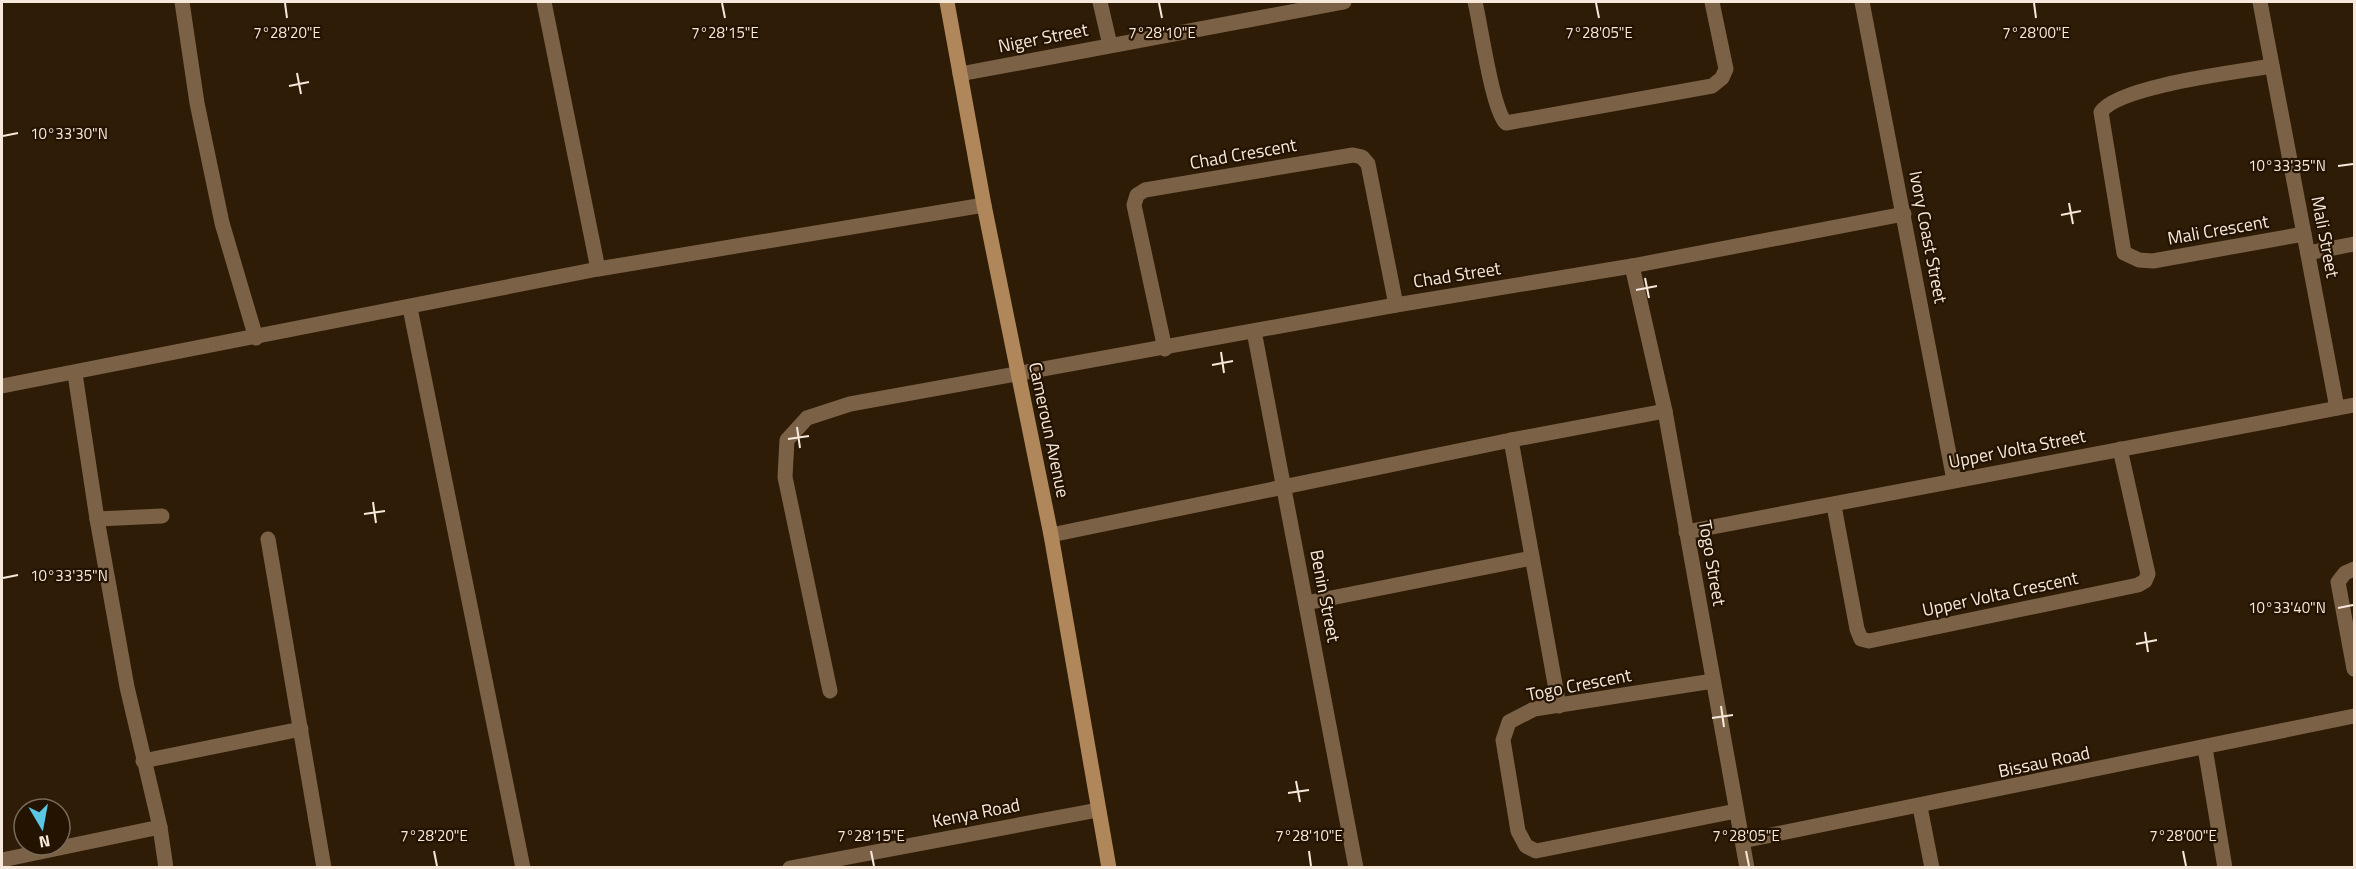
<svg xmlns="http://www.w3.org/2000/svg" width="2356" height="869" viewBox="0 0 2356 869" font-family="'Titillium Web',sans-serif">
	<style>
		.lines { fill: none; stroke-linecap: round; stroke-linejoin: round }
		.street { stroke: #7b6247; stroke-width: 15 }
		.secondary { stroke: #b0875b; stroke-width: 15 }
		.ticks { fill: none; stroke: #f6e9dc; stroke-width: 2 }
		.labels { text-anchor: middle; stroke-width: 4.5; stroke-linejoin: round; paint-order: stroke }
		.street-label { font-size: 18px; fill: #f6e9dc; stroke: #241301 }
		.ticks-label { font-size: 15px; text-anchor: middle; fill: #f6e9dc; stroke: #241301; stroke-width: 4.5; stroke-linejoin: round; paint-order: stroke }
	</style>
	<rect width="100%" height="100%" fill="#2e1c07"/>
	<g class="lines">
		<g class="street">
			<path d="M182 2 197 103 222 223 256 338"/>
			<path d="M544 2 598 269"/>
			<path d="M1100 2 1110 45"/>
			<path d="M1475 2C1481 26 1492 109 1506 123L1712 86 1722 78 1726 69 1712 2"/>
			<path d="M1862 2 1954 480"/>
			<path d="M2260 2 2337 408"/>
			<path d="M2272 66C2238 72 2118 86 2101 112L2124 253 2139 260 2153 261 2304 234"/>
			<path d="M960 74 1344 2"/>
			<path d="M2308 253 2354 244"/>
			<path d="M1632 266 1665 411 1747 868"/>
			<path d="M410 308 523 868"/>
			<path d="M1254 331 1356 868"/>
			<path d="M1165 349 1134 205 1137 195 1145 190 1353 155 1362 157 1368 164 1396 305"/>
			<path d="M75 374 97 519 162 516"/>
			<path d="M2 386 598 269 984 205"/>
			<path d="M1511 440 1559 706"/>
			<path d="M1834 506 1857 629 1861 639 1869 641 2138 585 2145 581 2148 574 2120 449"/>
			<path d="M1686 532 2354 405"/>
			<path d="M1051 535 1511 440 1665 411"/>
			<path d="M268 539 324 868"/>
			<path d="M2354 569 2345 573 2338 582 2354 669"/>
			<path d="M1306 603 1532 558"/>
			<path d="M1713 681 1534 709 1509 722 1503 740 1518 831 1526 846 1536 851 1736 811"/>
			<path d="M830 691 785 477 787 440 807 418 850 404 1396 305 1632 266 1904 214"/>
			<path d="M2205 748 2225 868"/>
			<path d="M143 761 301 729"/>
			<path d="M1920 807 1932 868"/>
			<path d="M160 827 166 868"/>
			<path d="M1742 841 2354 716"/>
			<path d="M2 860 160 827 127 687 97 519"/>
			<path d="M790 868 1098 810"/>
		</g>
		<path class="secondary" d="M947 2 984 205 1051 535 1109 868"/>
	</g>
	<path class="ticks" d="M285 3 287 18M722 3 725 18M1159 3 1162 18M1596 3 1599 18M2034 3 2036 18M297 73 301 94M289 86 309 82M3 136 18 133M2338 166 2353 164M2069 203 2073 224M2061 215 2081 211M1645 278 1649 298M1636 290 1657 286M1221 352 1224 373M1212 365 1233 361M797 427 800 448M788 439 809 436M373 502 376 523M364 514 385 511M3 578 18 575M2338 608 2353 605M2145 632 2148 652M2136 644 2157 640M1721 706 1724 727M1712 718 1733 715M1296 781 1300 802M1288 793 1309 790M434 851 437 866M871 851 874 866M1309 851 1311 866M1746 851 1749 866M2183 851 2186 866"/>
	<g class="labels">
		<g class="street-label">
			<text transform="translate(1043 38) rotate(-11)" y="6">Niger Street</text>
			<text transform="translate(1243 154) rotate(-10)" y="6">Chad Crescent</text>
			<text transform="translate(2218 230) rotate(-10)" y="6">Mali Crescent</text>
			<text transform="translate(1928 237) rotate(79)" y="6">Ivory Coast Street</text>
			<text transform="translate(2325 237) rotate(79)" y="6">Mali Street</text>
			<text transform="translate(1457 275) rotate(-9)" y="6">Chad Street</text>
			<text transform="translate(1049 430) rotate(78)" y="6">Cameroun Avenue</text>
			<text transform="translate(2017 449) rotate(-11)" y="6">Upper Volta Street</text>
			<text transform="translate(1712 563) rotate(80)" y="6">Togo Street</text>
			<text transform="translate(2000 594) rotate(-12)" y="6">Upper Volta Crescent</text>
			<text transform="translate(1325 596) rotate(79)" y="6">Benin Street</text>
			<text transform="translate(1579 685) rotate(-11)" y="6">Togo Crescent</text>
			<text transform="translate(2044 762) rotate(-12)" y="6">Bissau Road</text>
			<text transform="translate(976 813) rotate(-11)" y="6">Kenya Road</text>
		</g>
	</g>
	<g class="ticks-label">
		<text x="287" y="38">7°28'20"E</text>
		<text x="725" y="38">7°28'15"E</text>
		<text x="1162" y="38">7°28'10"E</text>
		<text x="1599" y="38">7°28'05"E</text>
		<text x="2036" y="38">7°28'00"E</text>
		<text x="69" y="139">10°33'30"N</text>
		<text x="2287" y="171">10°33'35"N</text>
		<text x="69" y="581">10°33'35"N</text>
		<text x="2287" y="613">10°33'40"N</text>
		<text x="434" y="841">7°28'20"E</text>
		<text x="871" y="841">7°28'15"E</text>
		<text x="1309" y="841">7°28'10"E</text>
		<text x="1746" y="841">7°28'05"E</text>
		<text x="2183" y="841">7°28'00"E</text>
	</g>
	<rect width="2356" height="869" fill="none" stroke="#f6e9dc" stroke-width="6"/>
	<g transform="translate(42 827) rotate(170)"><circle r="28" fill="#241301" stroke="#786959" stroke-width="1.5"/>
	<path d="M0-4.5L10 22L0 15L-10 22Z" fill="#5ac8e5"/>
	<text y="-9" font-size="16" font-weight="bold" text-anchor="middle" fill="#f6e9dc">N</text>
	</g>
</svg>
